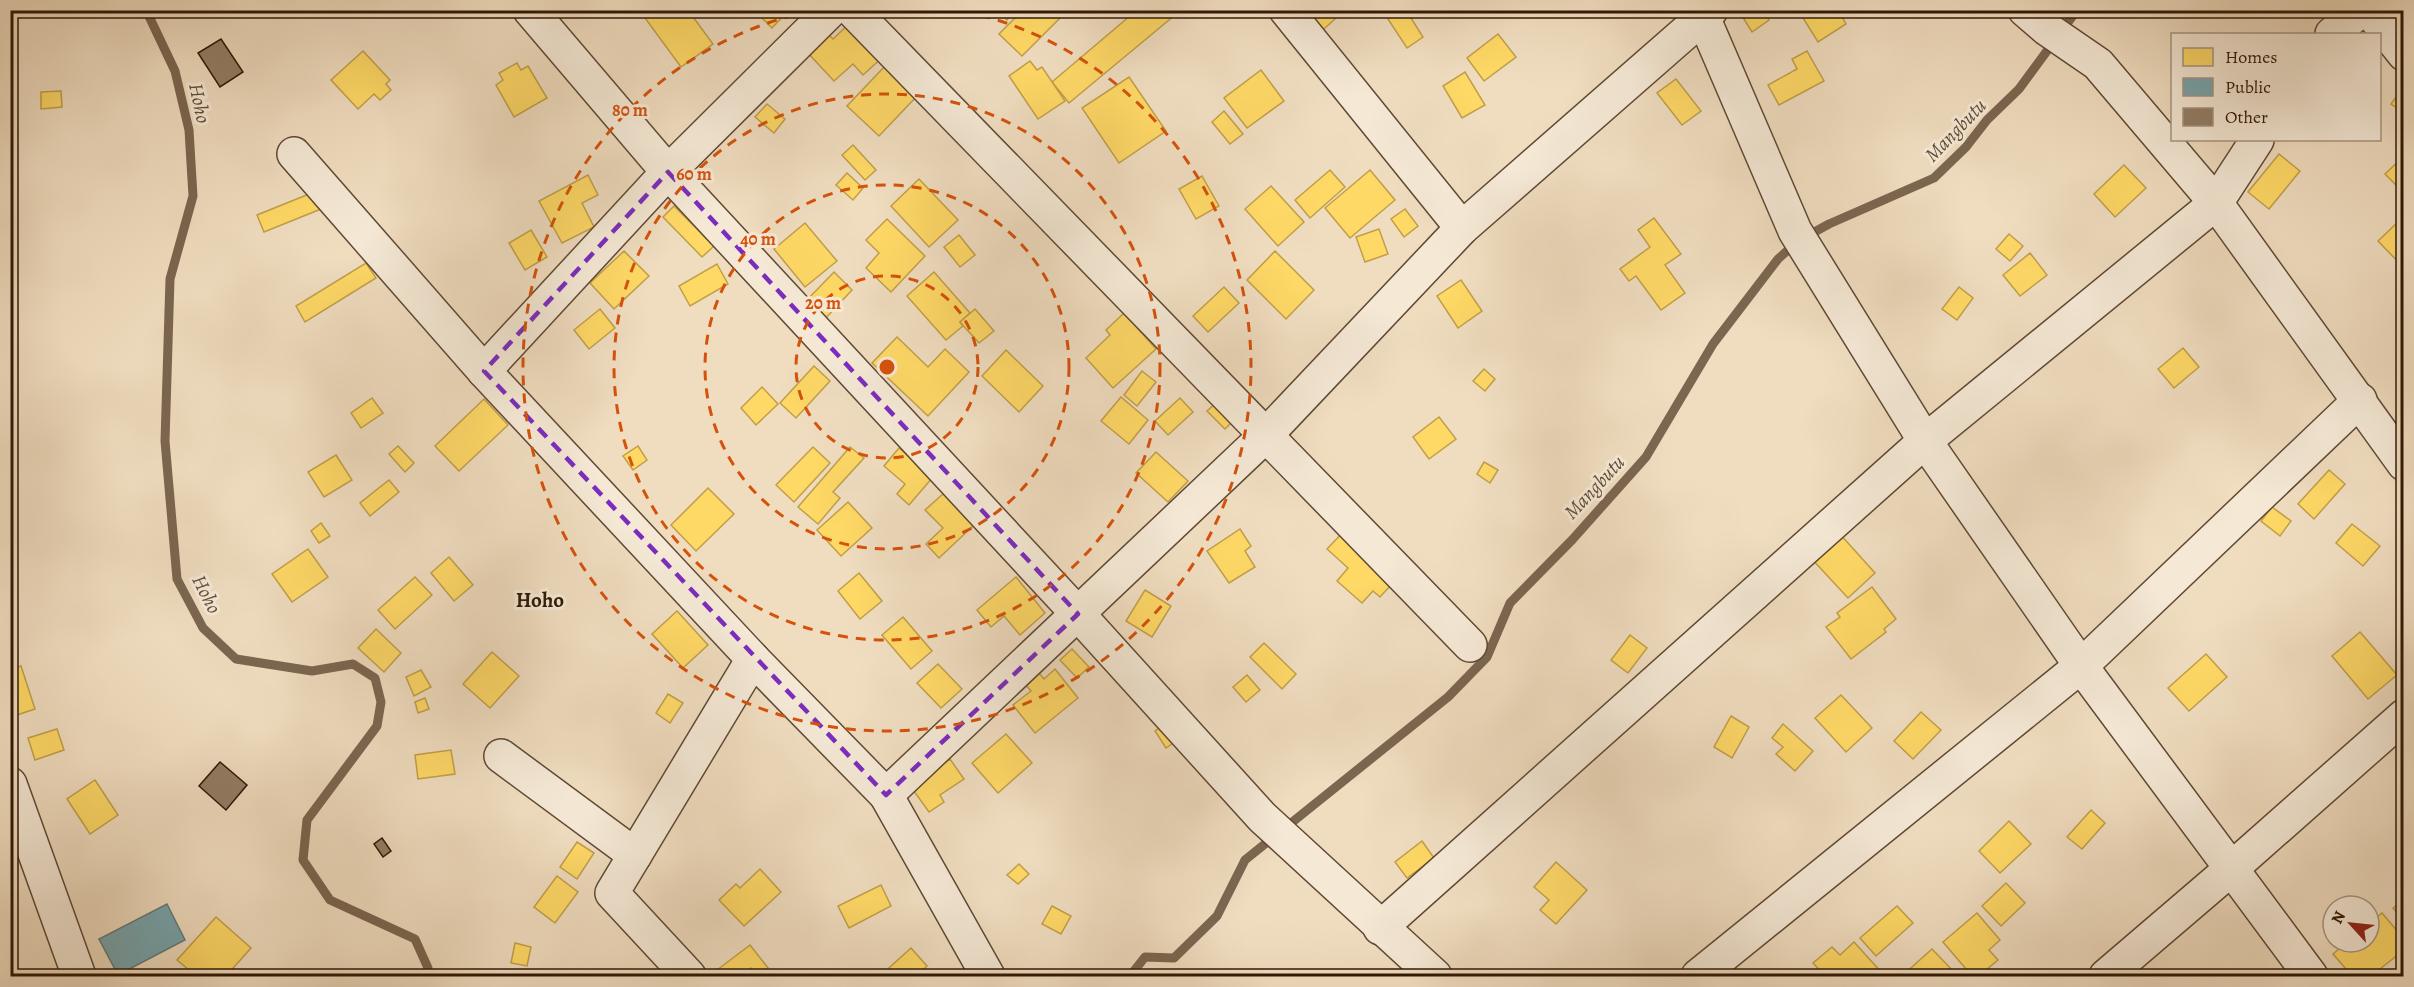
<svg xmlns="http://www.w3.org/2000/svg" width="2414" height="987" viewBox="0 0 2414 987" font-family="Alegreya,serif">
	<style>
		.homes { fill: #ffd966; stroke: #c19f49; stroke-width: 1.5 }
		.public { fill: #76a5af; stroke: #617b7c; stroke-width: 1.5 }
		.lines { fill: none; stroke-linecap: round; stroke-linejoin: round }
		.stream { stroke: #7b6650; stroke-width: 9 }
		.building { fill: #937e67; stroke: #2f1806; stroke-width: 1.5 }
		.minor-casing { stroke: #5f4934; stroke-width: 36 }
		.minor { stroke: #f5e9d6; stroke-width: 33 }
		.marked { fill: none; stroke: #7b2cbf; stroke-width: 4.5; stroke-dasharray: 12 8; stroke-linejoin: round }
		.ring { fill: none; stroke: #d6520b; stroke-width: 3; stroke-dasharray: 10 8 }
		.labels { text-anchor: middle; stroke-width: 6; stroke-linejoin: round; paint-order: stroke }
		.water-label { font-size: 20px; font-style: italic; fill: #624c37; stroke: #f5e9d6 }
		.quarter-label { font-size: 21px; font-weight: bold; fill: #2f1806; stroke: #f5e9d6 }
		.centre { fill: #d6520b; stroke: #f5e9d6; stroke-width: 3 }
		.ring-label { font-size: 18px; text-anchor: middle; font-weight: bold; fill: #d6520b; stroke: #f5e9d6; stroke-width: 6; stroke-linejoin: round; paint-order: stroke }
	</style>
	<rect width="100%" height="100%" fill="#f0ddc0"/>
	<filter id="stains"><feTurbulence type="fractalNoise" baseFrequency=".00333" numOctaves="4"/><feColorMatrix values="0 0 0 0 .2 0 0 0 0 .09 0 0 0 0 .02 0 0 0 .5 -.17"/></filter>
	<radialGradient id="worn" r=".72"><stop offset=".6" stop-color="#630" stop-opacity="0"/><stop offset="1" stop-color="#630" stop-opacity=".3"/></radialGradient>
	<g class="homes">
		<path d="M656 10H688L713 44 681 67 645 18Z"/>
		<path d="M762 10H789L772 28 758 14Z"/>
		<path d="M994 10H1015L1007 20Z"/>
		<path d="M1023 10H1068L1022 56 999 34Z"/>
		<path d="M1137 10H1181L1069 103 1052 82Z"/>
		<path d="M1294 10H1345L1315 37Z"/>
		<path d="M1382 10H1406L1423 37 1407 48Z"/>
		<path d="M1750 10H1763L1769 20 1752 32 1742 16Z"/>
		<path d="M1798 10H1838L1846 24 1818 42Z"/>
		<path d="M853 20 885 55 863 75 853 64 834 81 807 52 827 33 833 39Z"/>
		<path d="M1498 34 1516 57 1484 81 1467 58Z"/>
		<path d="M363 51 390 80 386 84 391 90 380 100 374 94 358 109 331 80Z"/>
		<path d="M1807 51 1824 81 1779 105 1768 85 1797 69 1792 59Z"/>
		<path d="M1030 61 1037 70 1042 67 1065 101 1038 119 1009 76Z"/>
		<path d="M517 63 521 70 528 66 547 98 514 117 496 85 503 80 499 73Z"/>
		<path d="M885 66 917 96 879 136 847 106Z"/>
		<path d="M1261 70 1284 101 1247 128 1224 98Z"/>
		<path d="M1465 72 1485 105 1462 118 1443 86Z"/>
		<path d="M1129 77 1166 131 1119 163 1082 108Z"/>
		<path d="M1676 79 1701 111 1682 125 1657 93Z"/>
		<path d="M2404 86V113L2391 104Z"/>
		<path d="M61 91 62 107 41 109V92Z"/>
		<path d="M767 104 785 119 774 133 755 117Z"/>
		<path d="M1224 111 1243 134 1230 144 1212 122Z"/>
		<path d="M853 145 876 170 865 180 842 155Z"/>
		<path d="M2279 154 2300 171 2269 209 2248 192Z"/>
		<path d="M2404 156V186L2400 189 2385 174Z"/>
		<path d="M2124 165 2146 188 2115 217 2094 194Z"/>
		<path d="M1330 170 1345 187 1310 218 1295 200Z"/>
		<path d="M1370 170 1395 200 1350 238 1325 208Z"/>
		<path d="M847 173 863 188 853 200 836 185Z"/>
		<path d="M588 175 598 195 582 203 594 227 562 243 539 201Z"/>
		<path d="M1202 176 1219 206 1196 219 1179 189Z"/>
		<path d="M919 179 958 220 929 247 891 206Z"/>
		<path d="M1271 186 1304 222 1278 246 1245 209Z"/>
		<path d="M314 192 321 209 264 232 257 215Z"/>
		<path d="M674 206 714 246 702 257 663 217Z"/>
		<path d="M1405 209 1418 226 1404 237 1391 219Z"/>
		<path d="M1654 218 1681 254 1665 265 1685 293 1661 310 1636 276 1629 281 1620 269 1650 247 1638 230Z"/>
		<path d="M887 219 925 256 891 292 866 268 879 253 866 240Z"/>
		<path d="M2398 222 2404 227V268L2378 241Z"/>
		<path d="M805 223 837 261 805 287 774 249Z"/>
		<path d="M1379 229 1388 254 1365 262 1356 237Z"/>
		<path d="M531 230 547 257 525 270 509 243Z"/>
		<path d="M2009 234 2023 246 2010 261 1996 249Z"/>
		<path d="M959 235 975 255 960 267 944 247Z"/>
		<path d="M624 251 649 276 614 309 590 283Z"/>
		<path d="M1275 251 1314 290 1286 319 1247 280Z"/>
		<path d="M2030 253 2047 275 2020 296 2003 275Z"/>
		<path d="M366 263 376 278 305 322 296 306Z"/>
		<path d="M717 264 728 284 690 306 679 286Z"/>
		<path d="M834 272 852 290 824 320 806 301Z"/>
		<path d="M934 272 970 313 960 322 963 326 946 340 907 296Z"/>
		<path d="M1461 280 1482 311 1458 328 1437 296Z"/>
		<path d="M1224 287 1239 303 1208 332 1193 316Z"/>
		<path d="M1959 287 1973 298 1957 320 1942 309Z"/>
		<path d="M600 309 615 328 589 349 574 330Z"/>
		<path d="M975 309 994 331 979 343 960 322Z"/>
		<path d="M1124 313 1156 349 1113 388 1086 358 1110 335 1106 330Z"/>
		<path d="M897 337 928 367 945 349 969 372 928 416 872 363Z"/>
		<path d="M2183 348 2199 367 2174 388 2158 369Z"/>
		<path d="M1006 350 1043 386 1019 412 982 376Z"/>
		<path d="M814 366 830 381 796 418 780 403Z"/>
		<path d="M1484 369 1495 379 1485 391 1473 381Z"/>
		<path d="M1142 371 1156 382 1137 406 1124 395Z"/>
		<path d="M762 387 778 404 756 425 741 408Z"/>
		<path d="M1121 397 1148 420 1129 444 1101 421Z"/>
		<path d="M372 398 383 413 361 428 351 413Z"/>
		<path d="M1180 398 1193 412 1168 435 1155 421Z"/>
		<path d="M484 399 508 425 459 471 435 446Z"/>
		<path d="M1220 399 1237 417 1225 429 1207 411Z"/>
		<path d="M1439 417 1456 439 1429 459 1413 437Z"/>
		<path d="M398 446 414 463 405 472 389 454Z"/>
		<path d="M638 446 647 460 633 470 623 456Z"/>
		<path d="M813 447 830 463 794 502 776 485Z"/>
		<path d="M850 447 864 458 833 492 840 498 818 524 798 507Z"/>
		<path d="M899 448 933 477 909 505 897 494 905 484 884 466Z"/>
		<path d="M1156 452 1188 481 1168 502 1136 473Z"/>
		<path d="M336 455 352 480 324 497 308 472Z"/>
		<path d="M1484 462 1498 470 1490 483 1477 474Z"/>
		<path d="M2329 470 2345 484 2314 519 2298 504Z"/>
		<path d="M389 480 399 492 370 516 360 503Z"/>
		<path d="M708 488 734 514 696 551 671 525Z"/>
		<path d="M944 493 974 525 939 558 926 544 943 528 925 510Z"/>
		<path d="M848 502 872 528 841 556 817 530Z"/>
		<path d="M2272 507 2291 521 2280 536 2261 521Z"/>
		<path d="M321 523 330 536 319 543 311 531Z"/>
		<path d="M2352 524 2380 546 2363 566 2336 543Z"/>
		<path d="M1240 529 1251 546 1245 551 1255 567 1229 583 1207 551Z"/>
		<path d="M1346 529 1401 574 1380 597 1373 591 1362 603 1337 581 1348 568 1327 549Z"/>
		<path d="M1839 533 1875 573 1848 598 1811 558Z"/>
		<path d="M308 549 328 577 292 602 272 574Z"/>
		<path d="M449 557 473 585 454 601 431 573Z"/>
		<path d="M859 573 882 601 860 619 838 591Z"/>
		<path d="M415 577 432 595 395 629 378 610Z"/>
		<path d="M1016 577 1045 613 1020 635 1004 616 991 627 977 610Z"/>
		<path d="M1872 587 1896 619 1884 629 1886 632 1851 659 1826 627 1840 617 1837 613Z"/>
		<path d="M1145 590 1171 606 1152 637 1126 621Z"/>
		<path d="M677 611 708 645 683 668 652 634Z"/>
		<path d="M903 617 932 651 911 669 882 635Z"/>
		<path d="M376 629 401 653 384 672 358 648Z"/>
		<path d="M2360 632 2397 675 2368 699 2332 656Z"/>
		<path d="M1630 635 1647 648 1628 673 1611 660Z"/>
		<path d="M1264 643 1296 674 1282 689 1250 657Z"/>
		<path d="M1072 649 1089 667 1077 678 1060 660Z"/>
		<path d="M492 652 519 676 490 708 463 684Z"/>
		<path d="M2206 654 2227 677 2189 711 2168 688Z"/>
		<path d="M938 664 962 689 941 708 917 683Z"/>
		<path d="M21 666 35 709 17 715 10 695V669Z"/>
		<path d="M1055 669 1078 698 1035 733 1013 705 1031 691 1025 684 1039 673 1044 679Z"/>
		<path d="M421 670 431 687 414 696 406 677Z"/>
		<path d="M1247 675 1260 690 1246 702 1233 687Z"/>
		<path d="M668 694 683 703 670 723 656 713Z"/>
		<path d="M1841 695 1872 728 1846 752 1815 718Z"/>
		<path d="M425 698 429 709 418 713 415 702Z"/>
		<path d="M1921 712 1941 730 1913 759 1894 741Z"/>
		<path d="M1731 716 1749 727 1732 758 1714 747Z"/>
		<path d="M1167 722 1178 740 1166 748 1155 731Z"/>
		<path d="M1783 724 1813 751 1795 771 1776 754 1783 747 1772 738Z"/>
		<path d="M57 729 64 750 35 760 28 738Z"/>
		<path d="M1006 734 1032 763 998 793 972 763Z"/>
		<path d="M451 750 455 774 418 779 415 755Z"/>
		<path d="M950 759 964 779 940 795 944 802 929 812 911 787Z"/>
		<path d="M95 780 118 815 90 834 67 799Z"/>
		<path d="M2091 810 2105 823 2082 849 2067 837Z"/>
		<path d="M2009 821 2031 844 2000 873 1979 851Z"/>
		<path d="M1422 841 1434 858 1407 878 1395 862Z"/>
		<path d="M577 842 594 853 577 879 560 867Z"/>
		<path d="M1556 862 1587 890 1556 924 1540 910 1549 900 1534 887Z"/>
		<path d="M1019 864 1029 874 1018 884 1007 875Z"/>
		<path d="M760 869 781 892 744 926 719 900 736 884 740 888Z"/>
		<path d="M557 876 578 892 555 923 534 907Z"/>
		<path d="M2006 883 2025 903 2001 926 1982 906Z"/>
		<path d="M881 885 891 906 849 928 838 906Z"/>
		<path d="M2404 899V921L2393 908Z"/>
		<path d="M1052 906 1071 916 1061 934 1042 924Z"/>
		<path d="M1897 906 1913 923 1876 956 1860 938Z"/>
		<path d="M1977 913 2000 940 1989 950 1998 960 1979 976H1972L1943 942Z"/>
		<path d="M2382 913 2404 939V950L2371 976H2352L2333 954 2347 942H2369V924Z"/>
		<path d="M216 917 251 948 226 976H220L213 971 208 976H196L177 960Z"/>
		<path d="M1854 942 1882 973 1878 976H1825L1813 963 1832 947 1840 955Z"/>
		<path d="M515 943 531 947 527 966 511 963Z"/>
		<path d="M750 945 768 968 758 976 751 968 740 976H722L717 970Z"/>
		<path d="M911 948 927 966 919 974 921 976H880Z"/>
		<path d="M1932 949 1956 974 1953 976H1902Z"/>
	</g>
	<path class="public" d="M167 904 185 940 118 975 99 939Z"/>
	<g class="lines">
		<g class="stream">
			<path d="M146 10 175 71 189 130 193 196 170 279 165 441 177 579 203 628 236 659 312 671 353 664 375 678 381 702 377 726 307 820 303 860 330 900 415 939 428 968 425 976"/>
			<path d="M1130 976 1145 957 1174 958 1217 916 1245 860 1448 697 1487 657 1510 603 1572 540 1646 457 1713 344 1778 259 1798 241 1829 224 1934 178 1966 147 1987 120 2019 89 2077 10"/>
		</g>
	</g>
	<g class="building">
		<path d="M221 39 243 72 220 87 198 53Z"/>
		<path d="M220 762 247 785 226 810 199 786Z"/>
		<path d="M382 838 391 851 383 857 374 844Z"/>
	</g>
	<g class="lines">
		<defs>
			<g id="minor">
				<path d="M530 10 668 172 1078 614 1262 817 1435 976"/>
				<path d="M852 10 1470 645"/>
				<path d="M1286 10 1462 228"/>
				<path d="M1698 10 1703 17 1795 231 1925 441 2081 666 2311 976"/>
				<path d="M2025 10 2047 29 2098 64 2216 203 2404 464"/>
				<path d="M2369 10 2404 54"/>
				<path d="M2332 34 2361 10"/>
				<path d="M294 154 484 371 753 659 886 795 988 976"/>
				<path d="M484 371 668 172 831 10"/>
				<path d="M501 756 635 855"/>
				<path d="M10 784 79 976"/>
				<path d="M886 795 1265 436 1462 228 1711 10"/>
				<path d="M1380 928 1925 441 2216 203 2257 140"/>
				<path d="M689 976 612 893 753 659"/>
				<path d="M1698 976 2081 666 2360 400"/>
				<path d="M2106 976 2231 869 2404 716"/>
			</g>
		</defs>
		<use href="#minor" class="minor-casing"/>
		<use href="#minor" class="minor"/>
	</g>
	<path class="marked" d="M668 172 1078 614 886 795 484 371Z"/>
	<g class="ring">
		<circle cx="887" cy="367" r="91"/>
		<circle cx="887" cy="367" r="182"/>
		<circle cx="887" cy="367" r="273"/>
		<path d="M963 11A364 364 0 1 1 811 11"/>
	</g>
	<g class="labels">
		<g class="water-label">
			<text transform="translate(200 103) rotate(78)" y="7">Hoho</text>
			<text transform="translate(1955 130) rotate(-46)" y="7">Mangbutu</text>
			<text transform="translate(1594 487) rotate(-47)" y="7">Mangbutu</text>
			<text transform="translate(207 594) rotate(63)" y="7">Hoho</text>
		</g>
		<g class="quarter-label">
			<text x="540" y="607">Hoho</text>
		</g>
	</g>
	<circle cx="887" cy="367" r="9" class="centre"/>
	<g class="ring-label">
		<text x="630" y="116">80 m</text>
		<text x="694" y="180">60 m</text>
		<text x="758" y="245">40 m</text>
		<text x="823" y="309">20 m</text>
	</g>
	<rect width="2414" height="987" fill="none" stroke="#f0ddc0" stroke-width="36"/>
	<rect x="12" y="12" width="2390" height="963" fill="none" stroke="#2f1806" stroke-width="3"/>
	<rect x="18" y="18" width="2378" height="951" fill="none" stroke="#2f1806" stroke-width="1.5"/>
	<rect x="2171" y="33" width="210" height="108" fill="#f5e9d6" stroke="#a69583" stroke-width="1.5"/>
	<rect x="2183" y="48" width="30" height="18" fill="#ffd966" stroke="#a69583" stroke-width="1.5"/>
	<text x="2225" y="63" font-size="18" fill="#2f1806">Homes</text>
	<rect x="2183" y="78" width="30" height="18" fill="#76a5af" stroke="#a69583" stroke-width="1.5"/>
	<text x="2225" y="93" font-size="18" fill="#2f1806">Public</text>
	<rect x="2183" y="108" width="30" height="18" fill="#937e67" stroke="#a69583" stroke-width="1.5"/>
	<text x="2225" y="123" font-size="18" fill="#2f1806">Other</text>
	<g transform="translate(2351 924) rotate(297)"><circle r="28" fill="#f5e9d6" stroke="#a69583" stroke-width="1.5"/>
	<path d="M0-4.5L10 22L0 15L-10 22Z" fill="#8f2418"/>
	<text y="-9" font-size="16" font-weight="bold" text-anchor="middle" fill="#2f1806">N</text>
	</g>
	<rect width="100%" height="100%" filter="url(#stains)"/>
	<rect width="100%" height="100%" fill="url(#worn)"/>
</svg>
